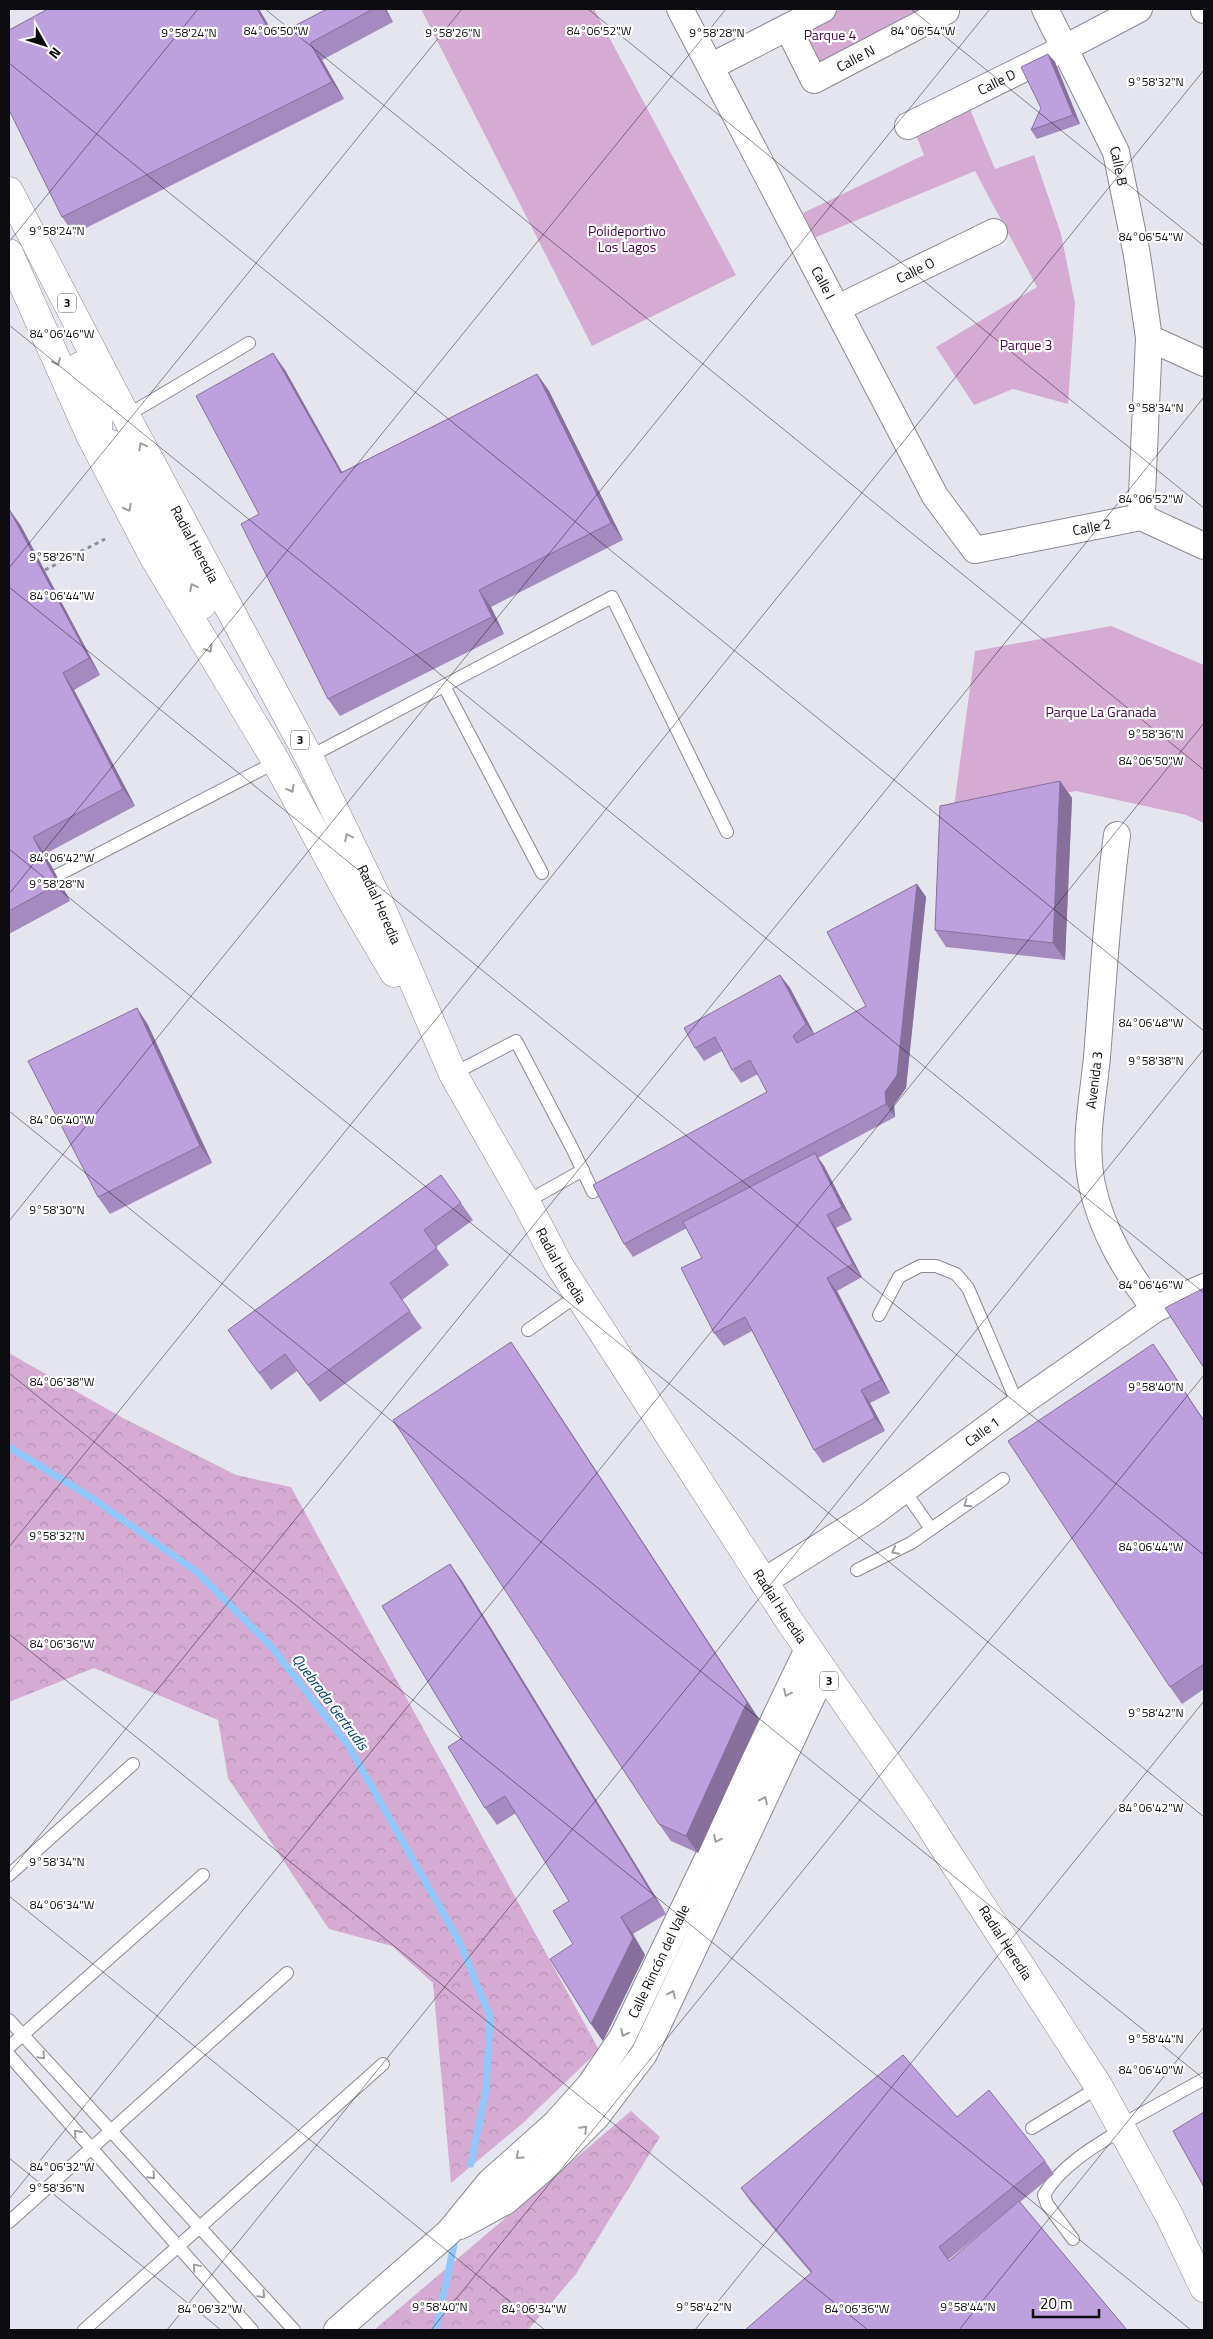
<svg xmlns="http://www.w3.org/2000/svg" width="1213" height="2339" viewBox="0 0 1213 2339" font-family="'Titillium Web',sans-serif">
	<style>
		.forest { fill: url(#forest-crowns) }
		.park { fill: #d5abd4 }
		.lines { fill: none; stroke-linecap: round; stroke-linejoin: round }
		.stream { stroke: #91c8fb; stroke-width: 7 }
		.service-casing { stroke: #898993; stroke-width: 14 }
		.minor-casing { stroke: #898993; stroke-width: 28 }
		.primary-casing { stroke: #898993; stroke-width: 29 }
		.path { stroke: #8e8e95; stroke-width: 3; stroke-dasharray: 4 4; stroke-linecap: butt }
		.service { stroke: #fff; stroke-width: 12 }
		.minor { stroke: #fff; stroke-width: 26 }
		.primary { stroke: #fff; stroke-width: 28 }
		.wall { fill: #a48abf; fill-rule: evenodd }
		.shaded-wall { fill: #86709b }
		.building { fill: #bfa0de; stroke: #86709b }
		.oneway { stroke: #9e9e9f }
		.ticks { fill: none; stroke: #0c0c10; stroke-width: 1; stroke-opacity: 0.45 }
		.labels { text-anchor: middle; stroke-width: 4.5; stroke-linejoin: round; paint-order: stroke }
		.shield { fill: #fff; stroke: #555558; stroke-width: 1 }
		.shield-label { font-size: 12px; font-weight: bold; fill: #0c0c10 }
		.park-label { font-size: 14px; fill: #480749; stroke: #fff }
		.street-label { font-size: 14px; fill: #0c0c10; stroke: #fff }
		.water-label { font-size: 15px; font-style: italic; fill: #004270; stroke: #fff }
		.ticks-label { font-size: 12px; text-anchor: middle; fill: #0c0c10; stroke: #fff; stroke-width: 4.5; stroke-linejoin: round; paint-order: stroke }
	</style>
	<defs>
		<pattern id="forest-crowns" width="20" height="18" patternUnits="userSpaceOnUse" patternTransform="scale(1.25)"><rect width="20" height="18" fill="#d5abd4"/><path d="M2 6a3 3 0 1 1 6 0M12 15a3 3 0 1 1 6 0" fill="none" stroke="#b692b5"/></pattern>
	</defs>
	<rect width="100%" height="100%" fill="#e5e5ef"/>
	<g class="forest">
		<path d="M9 1353 123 1418 236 1475 291 1487 599 2050 523 2123 451 2183 433 1983 392 1946 329 1929 228 1778 218 1720 94 1668 9 1702Z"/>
		<path d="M631 2111 660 2137 576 2274 528 2330H374Z"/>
	</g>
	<g class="park">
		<path d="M421 9H594L736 275 592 346Z"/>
		<path d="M825 9H941L817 70 793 26Z"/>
		<path d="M970 109 995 169 1034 155 1061 234 1075 303 1068 404 1013 389 974 405 936 347 1037 287 975 171 814 238 803 213 924 155 916 135Z"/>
		<path d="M1111 626 1204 665V823L1186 815 1076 791 953 814 975 651Z"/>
	</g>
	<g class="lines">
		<g class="stream">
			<path d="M9 1447 92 1498 197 1572 270 1645 348 1745 460 1943 490 2017 486 2090 471 2164"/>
			<path d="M436 2330 454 2245"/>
		</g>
		<defs>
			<g id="service">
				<path d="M126 416 249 343"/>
				<path d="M444 686 542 873"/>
				<path d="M309 757 612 597 727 832"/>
				<path d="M56 876 276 762"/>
				<path d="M453 1074 516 1041 572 1148 593 1192"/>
				<path d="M526 1202 583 1170"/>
				<path d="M879 1315 899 1277 920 1266H936L956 1274 968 1288 1018 1405"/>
				<path d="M528 1330 578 1295"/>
				<path d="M904 1490 931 1529"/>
				<path d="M857 1570 911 1543 1003 1479"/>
				<path d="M9 1875 133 1764"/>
				<path d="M9 2020 294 2330"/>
				<path d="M9 2047 203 1875"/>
				<path d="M9 2055 252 2330"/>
				<path d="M1121 2125 1204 2079"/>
				<path d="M1032 2128 1099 2087"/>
				<path d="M9 2222 287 1973"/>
				<path d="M1073 2239 1047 2204 1044 2195C1060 2166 1096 2145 1123 2129"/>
				<path d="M84 2330 383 2064"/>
			</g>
			<g id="minor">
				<path id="s1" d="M680 9 935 496 975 550 1141 517 1204 546"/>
				<path id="s2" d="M1045 9 1116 152 1137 255 1149 338 1141 517"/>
				<path d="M1204 9V10"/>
				<path id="s3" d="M788 28 814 80 946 11 945 9"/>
				<path d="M712 66 823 9"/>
				<path id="s4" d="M908 126 1065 48 1139 9"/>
				<path id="s5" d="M838 308 994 232"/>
				<path d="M1149 338 1204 363"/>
				<path d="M1117 835C1107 909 1103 983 1097 1057 1093 1100 1083 1142 1092 1185 1102 1232 1126 1271 1155 1309"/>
				<path id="s6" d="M763 1582 870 1515 1018 1405 1155 1309 1204 1287"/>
				<path d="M460 2226 506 2201 550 2163 596 2117 644 2054 823 1673"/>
				<path id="s7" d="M337 2330 449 2232 490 2182 555 2124 590 2085 622 2038 808 1649"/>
			</g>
			<g id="primary">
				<path id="s8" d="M9 191 126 416 309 757 379 902 453 1074 526 1202 559 1265 788 1619 921 1812 1099 2087 1170 2217 1204 2288"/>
				<path d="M9 253 90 435 153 556 273 756 354 905 394 973"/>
				<path d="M80 366C92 391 106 415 94 442L111 444 126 459 202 605"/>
			</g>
		</defs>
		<use href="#service" class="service-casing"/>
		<use href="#minor" class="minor-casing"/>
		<use href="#primary" class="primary-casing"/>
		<path class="path" d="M45 570 105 539"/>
		<use href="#service" class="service"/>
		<use href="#minor" class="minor"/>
		<use href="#primary" class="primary"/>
	</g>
	<g class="wall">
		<path d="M259 9 275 36 327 9H386L393 22 322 60 344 99 74 234 62 217Z"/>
		<path d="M1048 54 1055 62 1080 124 1037 139 1031 130 1041 108Z"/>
		<path d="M285 370 342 472 537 374 549 391 623 540 491 607 504 634 340 716 328 699 259 514Z"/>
		<path d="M9 509 21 526 100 675 74 690 135 806 45 854 70 901 9 934Z"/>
		<path d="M1060 781 1072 798 1065 960 946 947 935 930Z"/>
		<path d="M917 884 926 897 906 1088 894 1105 895 1117 818 1158 824 1166 852 1220 836 1228 862 1277 837 1291 890 1393 870 1403 885 1431 823 1463 814 1450 752 1331 724 1346 714 1333 702 1258 687 1228 633 1257 624 1244 767 1092 758 1074 741 1083 732 1070 722 1051 704 1061 695 1048 780 975 790 988 814 1034 866 1006Z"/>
		<path d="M137 1008 148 1025 212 1163 110 1214 98 1197Z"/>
		<path d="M441 1175 473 1220 436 1247 449 1265 402 1300 422 1328 320 1402 297 1371 271 1390 228 1330Z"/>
		<path d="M1153 1344 1204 1420V1689L1182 1704 1170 1687Z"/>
		<path d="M523 1359 759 1719 698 1853 671 1841 659 1824Z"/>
		<path d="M450 1564 462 1581 666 1914 633 1934 645 1955 603 2041 591 2024 573 1944 569 1901 516 1813 497 1825 485 1808 462 1738Z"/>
		<path d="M957 2117 1045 2161 1054 2174 1020 2202 1127 2330 811 2273 750 2201 741 2188ZM1003 2215 949 2261 948 2260Z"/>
	</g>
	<g class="shaded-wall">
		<path d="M257 9H259L285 54 273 37Z"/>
		<path d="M384 9H386L393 22Z"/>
		<path d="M310 43 322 60 344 99 332 82Z"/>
		<path d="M1048 54 1055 62 1080 124 1073 115Z"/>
		<path d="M273 353 285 370 352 490 341 473Z"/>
		<path d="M537 374 549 391 623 540 611 523Z"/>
		<path d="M9 509 21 526 100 675 89 658Z"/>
		<path d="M479 590 491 607 504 634 492 617Z"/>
		<path d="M63 673 74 690 135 806 123 789Z"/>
		<path d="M1060 781 1072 798 1065 960 1053 943Z"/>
		<path d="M33 837 45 854 70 901 58 884Z"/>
		<path d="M917 884 926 897 906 1088 894 1105 895 1117 886 1104 885 1092Z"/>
		<path d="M780 975 790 988 816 1037 806 1024Z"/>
		<path d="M137 1008 148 1025 212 1163 200 1146Z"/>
		<path d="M815 1153 824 1166 852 1220 842 1207Z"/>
		<path d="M827 1215 836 1228 862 1277 853 1264Z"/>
		<path d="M827 1278 837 1291 890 1393 881 1380Z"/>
		<path d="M511 1342 759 1719 698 1853 686 1836Z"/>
		<path d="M1153 1344 1165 1361 1204 1421Z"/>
		<path d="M861 1390 870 1403 885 1431 875 1418Z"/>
		<path d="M450 1564 462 1581 666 1914 654 1897Z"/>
		<path d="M621 1917 633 1934 645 1955 603 2041 591 2024Z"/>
	</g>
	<g class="building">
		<path d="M48 9H257L273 37 327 9H373L310 43 332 82 62 217 9 110V30Z"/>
		<path d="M1048 54 1073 115 1031 130 1041 108 1021 67Z"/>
		<path d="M273 353 341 473 537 374 611 523 479 590 492 617 328 699 241 524 259 514 196 396Z"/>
		<path d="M9 509 89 658 63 673 123 789 33 837 58 884 9 911Z"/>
		<path d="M1060 781 1053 943 935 930 940 806Z"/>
		<path d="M917 884 897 1075 885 1092 886 1104 624 1244 593 1185 767 1092 750 1060 732 1070 715 1037 695 1048 684 1028 780 975 806 1024 793 1036 797 1043 866 1006 827 932Z"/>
		<path d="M137 1008 200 1146 98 1197 28 1061Z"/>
		<path d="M815 1153 842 1207 827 1215 853 1264 827 1278 881 1380 861 1390 875 1418 814 1450 745 1317 714 1333 681 1268 702 1258 683 1222Z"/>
		<path d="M441 1175 461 1203 424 1230 437 1248 390 1283 410 1311 308 1385 285 1354 259 1373 228 1330Z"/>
		<path d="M1204 1288V1368L1165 1308Z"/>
		<path d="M511 1342 747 1702 686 1836 659 1824 393 1420Z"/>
		<path d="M1153 1344 1204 1421V1664L1170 1687 1008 1441Z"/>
		<path d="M450 1564 654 1897 621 1917 633 1938 591 2024 550 1959 573 1944 553 1911 569 1901 505 1796 485 1808 448 1747 462 1738 382 1606Z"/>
		<path d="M903 2055 957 2117 989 2090 1045 2161 939 2247 949 2261 1019 2201 1127 2330H745L812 2272 741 2188Z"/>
		<path d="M1204 2112V2187L1173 2131Z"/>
	</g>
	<defs><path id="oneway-chevron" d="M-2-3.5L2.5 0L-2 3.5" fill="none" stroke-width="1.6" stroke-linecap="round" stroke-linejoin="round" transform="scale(1.25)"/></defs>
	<g class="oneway">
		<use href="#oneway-chevron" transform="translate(57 362) rotate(66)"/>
		<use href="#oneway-chevron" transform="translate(142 446) rotate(-118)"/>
		<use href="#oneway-chevron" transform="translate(128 508) rotate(62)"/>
		<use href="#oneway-chevron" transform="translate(193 587) rotate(-118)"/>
		<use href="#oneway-chevron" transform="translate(209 649) rotate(59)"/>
		<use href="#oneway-chevron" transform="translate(291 789) rotate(61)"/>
		<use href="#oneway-chevron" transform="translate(348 837) rotate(-116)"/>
		<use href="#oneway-chevron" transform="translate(967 1504) rotate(145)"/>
		<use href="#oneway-chevron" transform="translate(895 1551) rotate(153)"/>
		<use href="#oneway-chevron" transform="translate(787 1693) rotate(116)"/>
		<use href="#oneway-chevron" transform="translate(764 1800) rotate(-65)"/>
		<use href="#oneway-chevron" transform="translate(717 1839) rotate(116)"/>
		<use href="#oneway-chevron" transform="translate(672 1994) rotate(-65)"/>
		<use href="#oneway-chevron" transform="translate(624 2033) rotate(117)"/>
		<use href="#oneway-chevron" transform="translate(42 2056) rotate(47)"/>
		<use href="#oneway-chevron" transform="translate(584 2129) rotate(-45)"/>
		<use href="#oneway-chevron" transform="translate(77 2133) rotate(-132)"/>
		<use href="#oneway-chevron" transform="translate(519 2156) rotate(138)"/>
		<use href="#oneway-chevron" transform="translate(152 2176) rotate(47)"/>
		<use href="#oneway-chevron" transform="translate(196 2267) rotate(-131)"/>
		<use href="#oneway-chevron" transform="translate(262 2295) rotate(47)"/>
	</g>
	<path class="ticks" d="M265 9 1204 770M588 9 1204 508M911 9 1204 246M9 63 1204 1031M9 242 198 9M9 325 1204 1293M9 568 462 9M9 587 1204 1555M9 849 1204 1817M9 894 726 9M9 1111 1204 2079M9 1221 990 9M9 1373 1191 2330M9 1547 1204 70M9 1634 868 2330M9 1873 1204 397M9 1896 545 2330M9 2158 221 2330M9 2199 1204 723M167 2330 1204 1049M431 2330 1204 1375M695 2330 1204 1701M959 2330 1204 2027"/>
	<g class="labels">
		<g class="shield">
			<rect x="58" y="293.5" width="18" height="19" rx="4"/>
			<rect x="291" y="730.5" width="18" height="19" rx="4"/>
			<rect x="820" y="1671.5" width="18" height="19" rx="4"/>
		</g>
		<g class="shield-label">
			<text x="67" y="307">3</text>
			<text x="300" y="744">3</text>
			<text x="829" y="1685">3</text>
		</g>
		<g class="park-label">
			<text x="830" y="40">Parque 4</text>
			<text x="627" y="236">Polideportivo<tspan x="627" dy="16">Los Lagos</tspan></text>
			<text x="1026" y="350">Parque 3</text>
			<text x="1101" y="717">Parque La Granada</text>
		</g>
		<g class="street-label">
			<text dy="5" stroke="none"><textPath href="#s3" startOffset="105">Calle N</textPath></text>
			<text dy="5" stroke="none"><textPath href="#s4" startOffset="99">Calle D</textPath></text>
			<text dy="5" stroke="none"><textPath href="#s2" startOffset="174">Calle B</textPath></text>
			<text dy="5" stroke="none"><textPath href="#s5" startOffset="86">Calle O</textPath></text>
			<text dy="5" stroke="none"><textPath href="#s1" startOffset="309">Calle I</textPath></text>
			<text dy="5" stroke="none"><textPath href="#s1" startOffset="736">Calle 2</textPath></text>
			<text dy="5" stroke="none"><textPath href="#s8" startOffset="399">Radial Heredia</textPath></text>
			<text dy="5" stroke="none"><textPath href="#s8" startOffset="804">Radial Heredia</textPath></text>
			<text transform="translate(1094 1080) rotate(-83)" y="5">Avenida 3</text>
			<text dy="5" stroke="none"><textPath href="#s8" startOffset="1209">Radial Heredia</textPath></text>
			<text dy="5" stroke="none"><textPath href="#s6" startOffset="266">Calle 1</textPath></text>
			<text dy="5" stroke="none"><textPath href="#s8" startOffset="1614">Radial Heredia</textPath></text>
			<text dy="5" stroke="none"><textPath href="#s8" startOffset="2019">Radial Heredia</textPath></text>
			<text dy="5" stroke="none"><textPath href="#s7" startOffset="495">Calle Rincón del Valle</textPath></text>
		</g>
		<g class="water-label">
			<text transform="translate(330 1702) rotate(53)" y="5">Quebrada Gertrudis</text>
		</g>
	</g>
	<g class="ticks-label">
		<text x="276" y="35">84°06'50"W</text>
		<text x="599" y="35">84°06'52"W</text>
		<text x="923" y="35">84°06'54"W</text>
		<text x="189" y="37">9°58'24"N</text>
		<text x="453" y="37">9°58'26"N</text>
		<text x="717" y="37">9°58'28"N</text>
		<text x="1156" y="86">9°58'32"N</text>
		<text x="57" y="235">9°58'24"N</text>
		<text x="1151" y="241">84°06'54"W</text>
		<text x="62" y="338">84°06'46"W</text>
		<text x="1156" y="412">9°58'34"N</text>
		<text x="1151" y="503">84°06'52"W</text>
		<text x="57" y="561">9°58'26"N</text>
		<text x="62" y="600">84°06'44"W</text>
		<text x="1156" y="738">9°58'36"N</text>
		<text x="1151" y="765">84°06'50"W</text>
		<text x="62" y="862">84°06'42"W</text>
		<text x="57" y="888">9°58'28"N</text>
		<text x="1151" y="1027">84°06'48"W</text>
		<text x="1156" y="1065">9°58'38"N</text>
		<text x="62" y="1124">84°06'40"W</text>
		<text x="57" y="1214">9°58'30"N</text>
		<text x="1151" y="1289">84°06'46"W</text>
		<text x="62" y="1386">84°06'38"W</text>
		<text x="1156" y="1391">9°58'40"N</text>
		<text x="57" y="1540">9°58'32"N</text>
		<text x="1151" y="1551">84°06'44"W</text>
		<text x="62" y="1648">84°06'36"W</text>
		<text x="1156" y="1717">9°58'42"N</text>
		<text x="1151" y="1812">84°06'42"W</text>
		<text x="57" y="1866">9°58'34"N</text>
		<text x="62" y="1909">84°06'34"W</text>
		<text x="1156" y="2043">9°58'44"N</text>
		<text x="1151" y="2074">84°06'40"W</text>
		<text x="62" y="2171">84°06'32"W</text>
		<text x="57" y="2192">9°58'36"N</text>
		<text x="440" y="2311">9°58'40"N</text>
		<text x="704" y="2311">9°58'42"N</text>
		<text x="968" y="2311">9°58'44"N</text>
		<text x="210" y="2313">84°06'32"W</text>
		<text x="534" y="2313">84°06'34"W</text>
		<text x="857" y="2313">84°06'36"W</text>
	</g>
	<rect width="1213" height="2339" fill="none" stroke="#0c0c10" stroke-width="20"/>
	<g transform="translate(45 45) rotate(129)" stroke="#ffffff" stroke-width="4" paint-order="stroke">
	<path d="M0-4L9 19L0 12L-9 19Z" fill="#0c0c10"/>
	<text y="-8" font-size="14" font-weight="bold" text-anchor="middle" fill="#0c0c10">N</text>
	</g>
	<path d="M1033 2309v8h66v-8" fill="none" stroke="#0c0c10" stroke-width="2.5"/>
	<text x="1040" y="2309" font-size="15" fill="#0c0c10" stroke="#ffffff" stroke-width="4" paint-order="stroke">20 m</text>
</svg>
